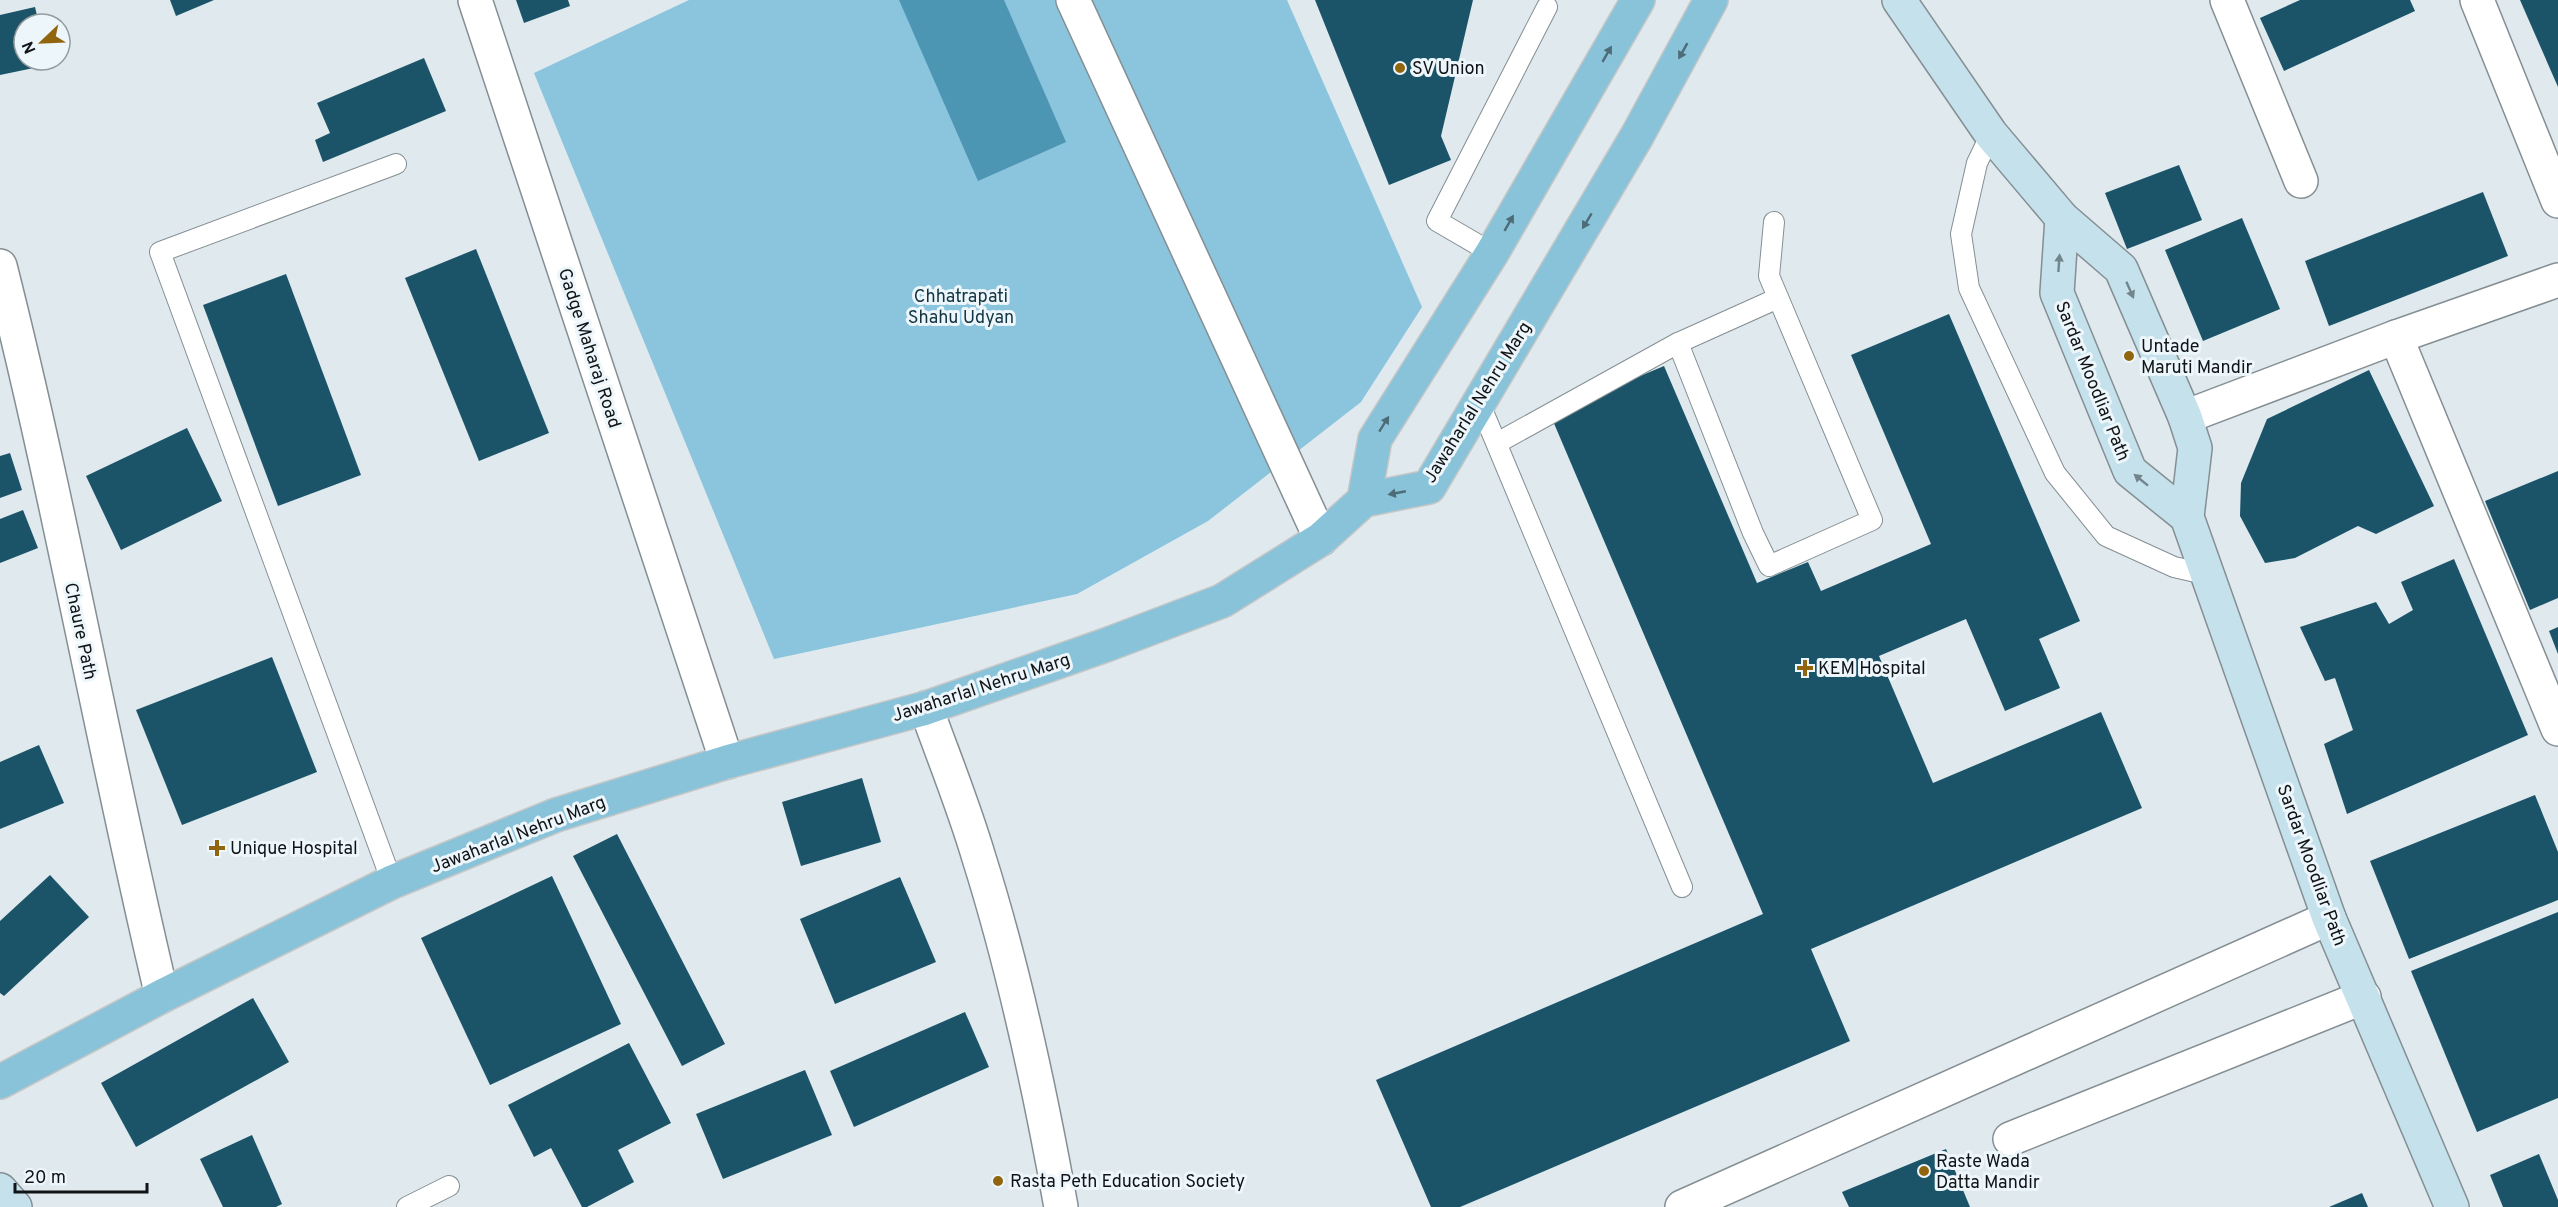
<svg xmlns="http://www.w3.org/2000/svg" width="2558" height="1207" viewBox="0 0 2558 1207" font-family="Overpass,sans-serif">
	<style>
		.green { fill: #8bc4dd }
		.water { fill: #4c95b3 }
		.building { fill: #1b5469 }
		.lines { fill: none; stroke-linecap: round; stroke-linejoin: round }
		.lane-casing { stroke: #858f93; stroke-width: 22 }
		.street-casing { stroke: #858f93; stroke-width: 36 }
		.secondary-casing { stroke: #858f93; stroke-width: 36 }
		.primary-casing { stroke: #c6c7c7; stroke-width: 36 }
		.lane { stroke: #fff; stroke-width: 20 }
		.street { stroke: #fff; stroke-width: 33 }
		.secondary { stroke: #c4e1ec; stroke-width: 33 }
		.primary { stroke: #89c3d9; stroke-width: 33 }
		.oneway { fill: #4d6c78 }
		.oneway2 { fill: #73858c }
		.poi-dot { fill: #91650e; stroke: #ecf6fb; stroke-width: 2 }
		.labels { text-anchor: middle; stroke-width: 6; stroke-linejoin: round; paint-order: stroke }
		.poi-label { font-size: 18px; fill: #111416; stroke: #ecf6fb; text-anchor: start }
		.park-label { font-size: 18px; fill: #133543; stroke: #ecf6fb }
		.street-label { font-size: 18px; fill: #111416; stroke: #ecf6fb }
	</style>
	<rect width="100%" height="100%" fill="#dfe9ee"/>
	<path class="green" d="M689 0H1287L1422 307 1361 402 1208 521 1077 594 774 659 534 73Z"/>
	<path class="water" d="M899 0H1004L1066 142 978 181Z"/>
	<g class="building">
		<path d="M170 0H214L176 16Z"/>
		<path d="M516 0H568L570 6 524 23Z"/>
		<path d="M1315 0H1473L1441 136 1451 160 1389 185Z"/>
		<path d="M2300 0H2410L2415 11 2284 71 2260 18Z"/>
		<path d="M2520 0H2558V87Z"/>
		<path d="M35 7 39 24H24V60H47L48 65 0 75V15Z"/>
		<path d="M424 58 446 111 323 162 315 140 330 133 317 103Z"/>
		<path d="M2179 165 2202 220 2127 249 2105 193Z"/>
		<path d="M2483 192 2508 256 2329 326 2305 261Z"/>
		<path d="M2242 218 2280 309 2203 341 2165 250Z"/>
		<path d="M476 249 549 433 479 461 405 278Z"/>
		<path d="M286 274 361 475 278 506 203 305Z"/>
		<path d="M1949 314 2080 621 2039 639 2060 688 2005 711 1966 619 1879 656 1933 783 2101 712 2142 808 1811 949 1850 1041 1460 1207H1431L1376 1080 1763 914 1550 414 1664 366 1757 583 1808 562 1821 591 1931 544 1851 355Z"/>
		<path d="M2369 370 2434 506 2376 534 2358 526 2295 558 2265 563 2240 516 2241 483 2267 419Z"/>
		<path d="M187 428 222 501 121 550 86 476Z"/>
		<path d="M10 453 22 490 0 498V456Z"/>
		<path d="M2558 471V598L2530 610 2485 501Z"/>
		<path d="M23 510 38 548 0 563V519Z"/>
		<path d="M2454 559 2528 735 2347 814 2324 744 2353 730 2335 678 2325 681 2300 627 2376 602 2389 624 2413 610 2401 582Z"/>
		<path d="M2558 627V654L2549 631Z"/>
		<path d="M272 657 317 772 182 825 136 710Z"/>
		<path d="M39 745 64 803 0 829V762Z"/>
		<path d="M862 778 881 842 801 866 782 802Z"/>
		<path d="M2535 795 2558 852V900L2409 959 2370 861Z"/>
		<path d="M617 834 725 1044 682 1066 573 856Z"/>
		<path d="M50 875 89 917 4 996 0 993V921Z"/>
		<path d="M552 876 621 1024 490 1085 421 938Z"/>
		<path d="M900 877 936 962 835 1004 800 919Z"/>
		<path d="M2558 912V1098L2477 1132 2411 971Z"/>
		<path d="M253 998 289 1062 136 1147 101 1083Z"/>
		<path d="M965 1012 989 1067 854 1127 830 1071Z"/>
		<path d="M629 1043 671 1123 618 1150 634 1182 587 1207H582L551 1148 534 1157 508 1105Z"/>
		<path d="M805 1070 832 1135 723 1179 696 1114Z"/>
		<path d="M252 1135 282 1204 276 1207H223L200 1159Z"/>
		<path d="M1946 1149 1970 1207H1849L1842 1192Z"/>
		<path d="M2539 1154 2558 1200V1207H2503L2490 1175Z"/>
		<path d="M2362 1193 2368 1207H2329Z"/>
	</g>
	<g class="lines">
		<defs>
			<g id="lane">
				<path d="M1991 134 1977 163 1961 234 1969 288 2055 473 2106 536 2174 567 2209 575"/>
				<path d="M1492 253 1437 221 1547 7"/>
				<path d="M1678 343 1778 298"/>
				<path d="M1479 402 1682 887"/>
				<path d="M1497 443 1678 343 1753 533 1769 566 1872 520 1769 276 1774 222"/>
				<path d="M392 882 160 252 396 164"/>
				<path d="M407 1207 449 1186"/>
			</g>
			<g id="street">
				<path d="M475 0 727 762"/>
				<path d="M1073 0 1321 539"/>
				<path d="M2227 0 2301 181"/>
				<path d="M2477 0 2558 201"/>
				<path d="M0 266C61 507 104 753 162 996"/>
				<path d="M2396 337 2558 729"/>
				<path d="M2185 417 2396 337 2558 280"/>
				<path d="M926 708C944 758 964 807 979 858 1015 972 1040 1090 1061 1207"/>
				<path d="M2010 1139 2364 997"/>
				<path d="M1682 1207 2329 918"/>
			</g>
			<g id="secondary">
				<path d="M1899 0 1991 134 2062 218 2121 269 2185 417 2195 448 2187 517 2329 918 2452 1207"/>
				<path d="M2062 218 2057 293 2130 471 2187 517"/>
				<path d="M0 1190 15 1207"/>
			</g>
			<g id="primary">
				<path d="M1364 500 1375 439 1492 253 1638 0"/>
				<path d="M0 1082 162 996 392 882 556 815 727 762 926 708 1106 645 1222 601 1321 539 1364 500 1429 487 1637 136 1711 0"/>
			</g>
		</defs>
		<use href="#lane" class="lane-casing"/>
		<use href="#street" class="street-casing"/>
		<use href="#secondary" class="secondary-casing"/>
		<use href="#primary" class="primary-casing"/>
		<use href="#lane" class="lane"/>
		<use href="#street" class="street"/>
		<use href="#secondary" class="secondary"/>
		<use href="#primary" class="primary"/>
	</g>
	<defs><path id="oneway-solid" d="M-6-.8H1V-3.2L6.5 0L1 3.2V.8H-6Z" transform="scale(1.5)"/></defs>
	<g class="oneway">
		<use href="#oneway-solid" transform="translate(1683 51) rotate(119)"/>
		<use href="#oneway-solid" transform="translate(1607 54) rotate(-60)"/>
		<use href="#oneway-solid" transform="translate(1587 221) rotate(121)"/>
		<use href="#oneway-solid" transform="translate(1509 223) rotate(-60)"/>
		<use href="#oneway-solid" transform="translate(1384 424) rotate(-58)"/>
		<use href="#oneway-solid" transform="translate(1397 493) rotate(169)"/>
	</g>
	<g class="oneway2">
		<use href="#oneway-solid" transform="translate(2059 263) rotate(-86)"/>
		<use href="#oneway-solid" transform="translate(2130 290) rotate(66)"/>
		<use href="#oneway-solid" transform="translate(2141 480) rotate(-141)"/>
	</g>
	<g class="poi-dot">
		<circle cx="1400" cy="68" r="6"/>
		<circle cx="2129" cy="356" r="6"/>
		<path d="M1802 659h6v6h6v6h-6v6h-6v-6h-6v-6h6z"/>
		<path d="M214 839h6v6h6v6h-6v6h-6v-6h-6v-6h6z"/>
		<circle cx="1924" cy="1171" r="6"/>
		<circle cx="998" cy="1181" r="6"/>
	</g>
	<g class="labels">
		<g class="poi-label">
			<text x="1412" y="74">SV Union</text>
			<text x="2141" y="352">Untade<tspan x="2141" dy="21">Maruti Mandir</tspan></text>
			<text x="1818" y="674">KEM Hospital</text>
			<text x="230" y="854">Unique Hospital</text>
			<text x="1936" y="1167">Raste Wada<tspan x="1936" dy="21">Datta Mandir</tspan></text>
			<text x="1010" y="1187">Rasta Peth Education Society</text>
		</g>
		<g class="park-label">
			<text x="961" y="302">Chhatrapati<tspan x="961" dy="21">Shahu Udyan</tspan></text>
		</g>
		<g class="street-label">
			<text transform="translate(590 348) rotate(72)" y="6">Gadge Maharaj Road</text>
			<text transform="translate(2093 381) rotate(68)" y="6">Sardar Moodliar Path</text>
			<text transform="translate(1477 402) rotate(-58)" y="6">Jawaharlal Nehru Marg</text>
			<text transform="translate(81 631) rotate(78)" y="6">Chaure Path</text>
			<text transform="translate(981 687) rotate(-18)" y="6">Jawaharlal Nehru Marg</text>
			<text transform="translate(518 834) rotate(-21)" y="6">Jawaharlal Nehru Marg</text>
			<text transform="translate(2312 865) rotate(70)" y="6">Sardar Moodliar Path</text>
		</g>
	</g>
	<g transform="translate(42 42) rotate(247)"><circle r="28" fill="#ecf6fb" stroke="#949c9f" stroke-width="1.5"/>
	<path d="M0-4.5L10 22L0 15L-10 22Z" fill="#91650e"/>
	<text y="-9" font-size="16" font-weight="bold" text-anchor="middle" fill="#111416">N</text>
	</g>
	<path d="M15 1183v9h132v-9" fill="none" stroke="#111416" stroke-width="3"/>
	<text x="24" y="1183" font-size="18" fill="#111416" stroke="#ecf6fb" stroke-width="4.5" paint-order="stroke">20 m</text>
</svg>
